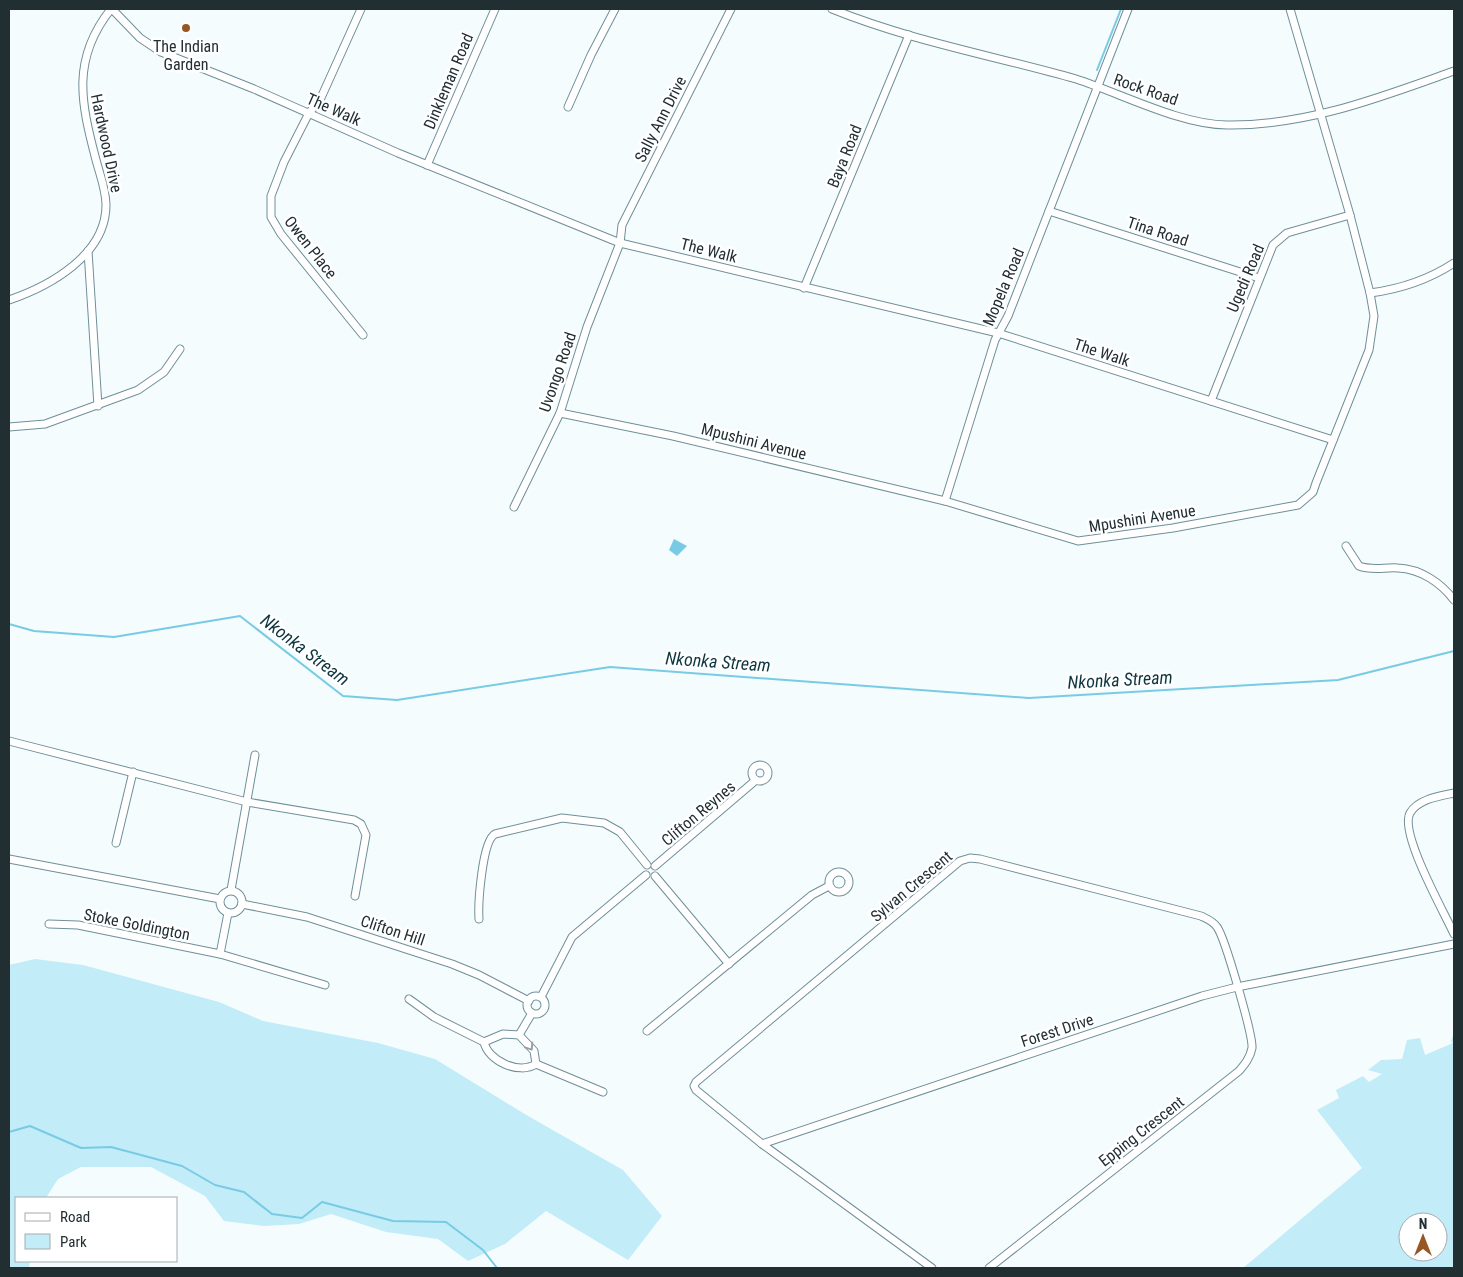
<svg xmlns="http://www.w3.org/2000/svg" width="1463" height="1277" viewBox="0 0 1463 1277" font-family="'Roboto Condensed',sans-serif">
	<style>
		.green { fill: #c2ecf8; fill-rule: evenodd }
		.water { fill: #78cbe3 }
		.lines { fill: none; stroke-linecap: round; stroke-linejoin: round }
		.stream { stroke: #78cbe3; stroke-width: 2 }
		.minor-casing { stroke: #6f8f99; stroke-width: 9 }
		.minor { stroke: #fff; stroke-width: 7 }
		.oneway { stroke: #9ba1a3 }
		.poi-dot { fill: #985722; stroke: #fff; stroke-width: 2 }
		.labels { text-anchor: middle; stroke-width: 5; stroke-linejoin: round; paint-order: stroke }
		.poi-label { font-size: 16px; fill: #212e32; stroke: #fff }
		.street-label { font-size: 16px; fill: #212e32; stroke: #fff }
		.water-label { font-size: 18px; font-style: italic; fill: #0e3640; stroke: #fff }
	</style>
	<rect width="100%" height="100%" fill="#f5fcfe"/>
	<g class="green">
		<path d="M35 959 83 965 219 1002 263 1021 378 1043 435 1059 528 1116 623 1170 662 1216 628 1260 546 1211 505 1244 468 1261 438 1239 386 1232 331 1214 299 1224 264 1226 224 1221 205 1196 151 1167H81L58 1179 46 1198H16V1261H30L29 1268H9V965Z"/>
		<path d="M1454 1032V1268H1243L1362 1168 1317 1110 1339 1098 1336 1090 1363 1076 1369 1082 1382 1074 1368 1070 1381 1060 1402 1059 1407 1040 1420 1038 1425 1055 1453 1043 1451 1041ZM1408 1222H1438V1252H1408Z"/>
	</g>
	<path class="water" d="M674 539 687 546 677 556 669 550Z"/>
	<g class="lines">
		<g class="stream">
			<path d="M1097 70 1121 9"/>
			<path d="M9 624 34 631 114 637 240 616 343 696 397 700 610 667 1029 698 1338 680 1454 651"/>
			<path d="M9 1132 30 1126 81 1148 111 1147 182 1166 215 1185 244 1192 272 1214 302 1218 322 1202 393 1221 446 1222 483 1250 497 1268"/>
		</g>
		<defs>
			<g id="minor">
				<path d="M112 9 140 38 161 52 254 89 398 153 620 243 998 333 1333 440"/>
				<path d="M361 9 320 100 309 113 284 162 271 196V217L281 234 363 335"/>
				<path d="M832 9C911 41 995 56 1076 79 1120 93 1181 125 1227 125 1307 126 1381 97 1454 71"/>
				<path d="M568 107 591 55 615 9"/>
				<path d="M427 165 495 9"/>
				<path d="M1049 211 1259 278"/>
				<path d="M88 251 98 406"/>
				<path d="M804 288 909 35"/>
				<path d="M1370 293C1401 289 1428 280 1454 263"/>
				<path d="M9 300C50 286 106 255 106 205 106 190 100 175 96 160 81 103 71 59 111 9"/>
				<path d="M1211 401 1273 245 1287 233 1350 215"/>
				<path d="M560 413 673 436 945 501 1078 541 1173 528 1298 505 1313 492 1316 483 1369 350 1374 316 1370 293 1350 215 1290 9"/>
				<path d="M9 427 45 424 138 390 164 372 180 349"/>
				<path d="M945 501 995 340 1008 316 1128 9"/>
				<path d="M514 507 560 413 587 327 620 243 622 225 731 9"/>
				<path d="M1346 546 1359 566C1372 571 1385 567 1398 568 1421 569 1441 583 1454 600"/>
				<path d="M9 741 247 802 354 820 361 824 366 835 355 896"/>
				<circle cx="760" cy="773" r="8"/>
				<path d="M1454 793C1440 796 1418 799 1410 813 1399 833 1444 912 1454 934"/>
				<path d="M116 843 133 772"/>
				<path d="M9 859 220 899"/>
				<path d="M655 866 756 780"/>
				<circle cx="839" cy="882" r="10"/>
				<path d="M655 876 729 964"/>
				<path d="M231 890 255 755"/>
				<circle cx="231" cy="902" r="11"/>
				<path d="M242 904 307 917 452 964 479 975 529 1001"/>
				<path d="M479 919C478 904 482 841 495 834L562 818 604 823 620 832 647 865"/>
				<path d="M49 924 78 925 220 954 325 985"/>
				<path d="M220 954 228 913"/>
				<circle cx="536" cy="1005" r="9"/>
				<path d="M541 997 572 937 646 875"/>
				<path d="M409 999 434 1017 484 1042C488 1061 519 1075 536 1064"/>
				<path d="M647 1031 812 895 829 886"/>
				<path d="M519 1035 532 1013"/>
				<path d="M484 1042 503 1034 519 1035 534 1051 536 1064"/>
				<path d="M536 1064 603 1092"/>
				<path d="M762 1144 932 1268"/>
				<path d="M989 1268 1239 1071C1245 1064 1250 1058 1252 1048 1253 1035 1225 938 1217 927 1213 921 1207 919 1201 916L980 859 970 858 960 861 696 1082 694 1086 696 1090 762 1144 1202 996 1237 987 1454 944"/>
			</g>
		</defs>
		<use href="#minor" class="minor-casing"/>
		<use href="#minor" class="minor"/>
	</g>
	<defs><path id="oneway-chevron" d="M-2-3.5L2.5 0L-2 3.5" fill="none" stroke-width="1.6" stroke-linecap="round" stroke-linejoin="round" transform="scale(1.25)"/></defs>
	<use class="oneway" href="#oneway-chevron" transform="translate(530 1047) rotate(56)"/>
	<circle class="poi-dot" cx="186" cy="28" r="5"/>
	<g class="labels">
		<g class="poi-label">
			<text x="186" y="52">The Indian<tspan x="186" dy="18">Garden</tspan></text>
		</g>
		<g class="street-label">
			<text transform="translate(448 81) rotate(-67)" y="6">Dinkleman Road</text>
			<text transform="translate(1146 89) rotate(19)" y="6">Rock Road</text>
			<text transform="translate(334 109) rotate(24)" y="6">The Walk</text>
			<text transform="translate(660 119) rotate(-63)" y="6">Sally Ann Drive</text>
			<text transform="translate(107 143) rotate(78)" y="6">Hardwood Drive</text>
			<text transform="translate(844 156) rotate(-68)" y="6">Baya Road</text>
			<text transform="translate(1158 231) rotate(18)" y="6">Tina Road</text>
			<text transform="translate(311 247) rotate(52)" y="6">Owen Place</text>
			<text transform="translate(709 250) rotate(14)" y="6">The Walk</text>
			<text transform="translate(1245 278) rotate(-67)" y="6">Ugedi Road</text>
			<text transform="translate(1003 287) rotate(-67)" y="6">Mopela Road</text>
			<text transform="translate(1102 352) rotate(18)" y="6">The Walk</text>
			<text transform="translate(557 372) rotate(-71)" y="6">Uvongo Road</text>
			<text transform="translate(754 441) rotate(14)" y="6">Mpushini Avenue</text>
			<text transform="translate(1142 518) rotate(-9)" y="6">Mpushini Avenue</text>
			<text transform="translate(698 813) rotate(-40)" y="6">Clifton Reynes</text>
			<text transform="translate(911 886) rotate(-40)" y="6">Sylvan Crescent</text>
			<text transform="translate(137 924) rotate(11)" y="6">Stoke Goldington</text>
			<text transform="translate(393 930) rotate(18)" y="6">Clifton Hill</text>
			<text transform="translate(1057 1030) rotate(-18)" y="6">Forest Drive</text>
			<text transform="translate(1141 1131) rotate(-38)" y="6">Epping Crescent</text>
		</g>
		<g class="water-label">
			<text transform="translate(305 650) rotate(37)" y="6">Nkonka Stream</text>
			<text transform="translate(718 662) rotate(4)" y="6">Nkonka Stream</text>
			<text transform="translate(1120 680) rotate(-3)" y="6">Nkonka Stream</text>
		</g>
	</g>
	<rect width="1463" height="1277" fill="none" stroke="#212e32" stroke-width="20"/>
	<rect x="15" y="1197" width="162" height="65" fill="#ffffff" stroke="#a6abad"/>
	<rect x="25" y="1213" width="25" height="8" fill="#ffffff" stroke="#a6abad"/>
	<text x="60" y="1222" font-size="15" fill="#212e32">Road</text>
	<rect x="25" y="1234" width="25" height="15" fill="#c2ecf8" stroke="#a6abad"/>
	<text x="60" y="1247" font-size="15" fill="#212e32">Park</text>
	<g transform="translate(1423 1237)"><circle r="24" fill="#ffffff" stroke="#a6abad"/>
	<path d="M0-4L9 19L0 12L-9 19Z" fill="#985722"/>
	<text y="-8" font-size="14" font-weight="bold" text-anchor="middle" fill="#212e32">N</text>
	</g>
</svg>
